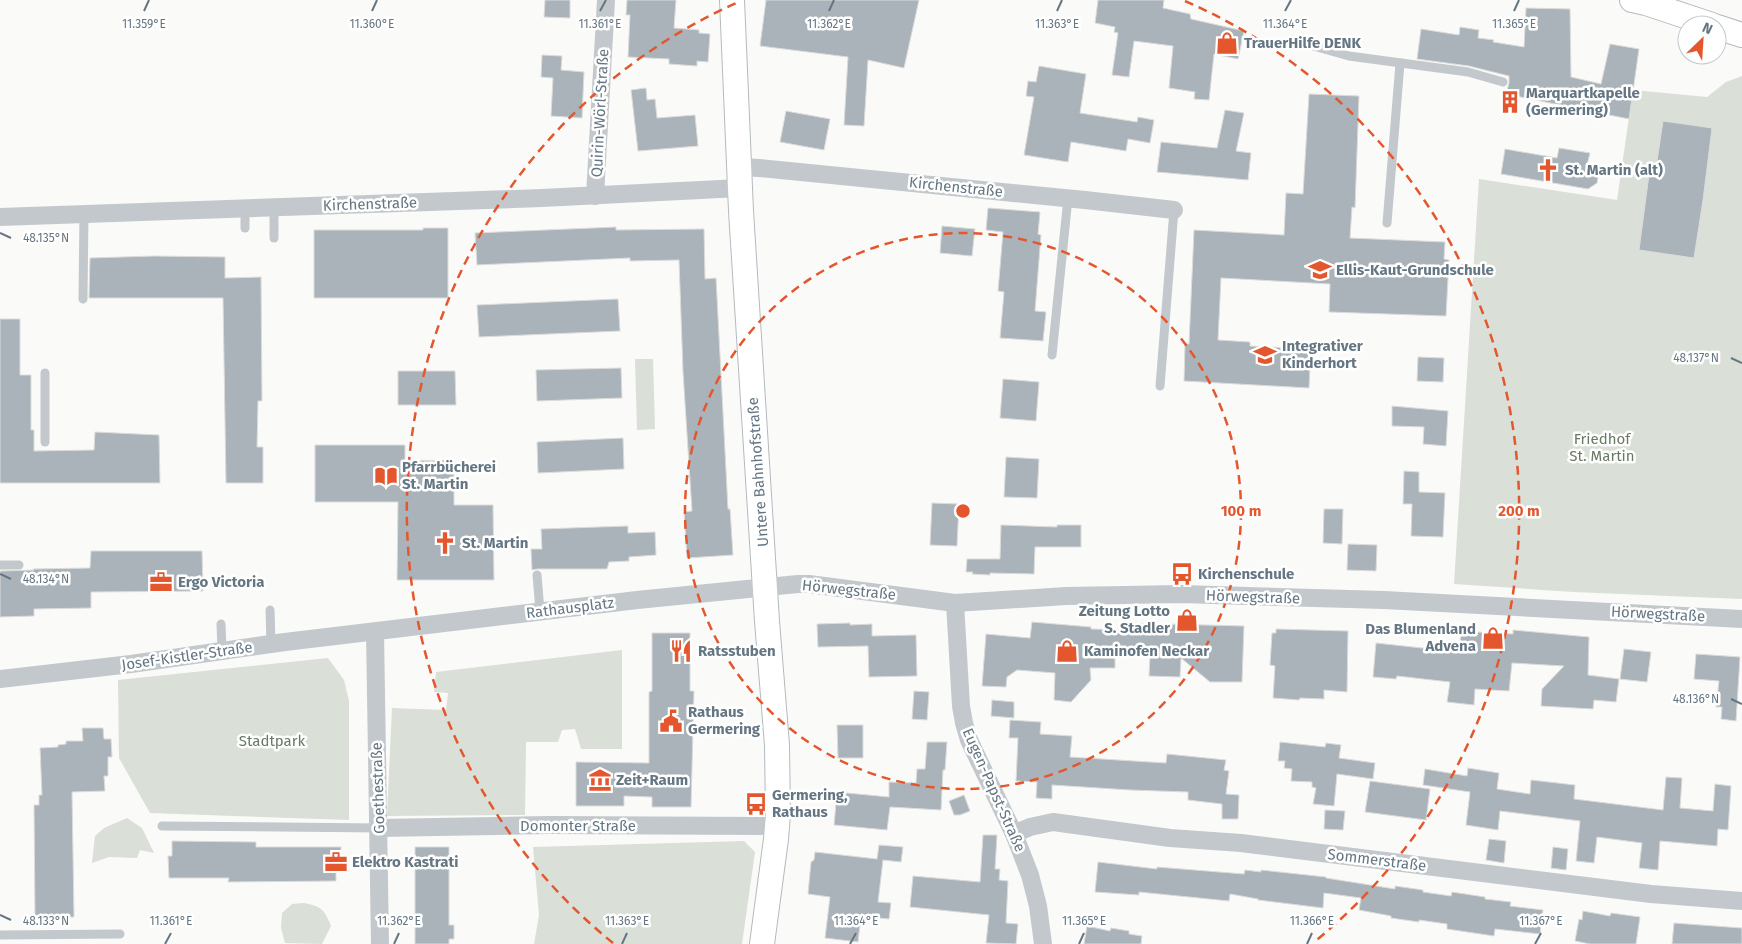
<svg xmlns="http://www.w3.org/2000/svg" width="1742" height="944" viewBox="0 0 1742 944" font-family="'Fira Sans',sans-serif">
	<style>
		.green { fill: #dadfd7 }
		.building { fill: #aab3b9; stroke: #dcdcda }
		.lines { fill: none; stroke-linecap: round; stroke-linejoin: round }
		.secondary-casing { stroke: #b3babf; stroke-width: 26 }
		.lane { stroke: #c3c8cc; stroke-width: 9 }
		.street { stroke: #c3c8cc; stroke-width: 18 }
		.secondary { stroke: #fff; stroke-width: 24 }
		.ticks { fill: none; stroke: #657683; stroke-width: 2 }
		.ring { fill: none; stroke: #e4572e; stroke-width: 2.5; stroke-dasharray: 9 6 }
		.labels { text-anchor: middle; stroke-width: 5; stroke-linejoin: round; paint-order: stroke }
		.poi-label { font-size: 15px; font-weight: bold; fill: #657683; stroke: #fff; text-anchor: start }
		.street-label { font-size: 15px; fill: #657683; stroke: #fff }
		.park-label { font-size: 15px; fill: #687a64; stroke: #fff }
		.ticks-label { font-size: 12px; text-anchor: middle; fill: #657683; stroke: #fff; stroke-width: 5; stroke-linejoin: round; paint-order: stroke }
		.centre { fill: #e4572e; stroke: #fff; stroke-width: 2.5 }
		.ring-label { font-size: 15px; text-anchor: middle; font-weight: bold; fill: #e4572e; stroke: #fff; stroke-width: 5; stroke-linejoin: round; paint-order: stroke }
	</style>
	<rect width="100%" height="100%" fill="#fafaf8"/>
	<g class="green">
		<path d="M1742 76V599L1573 592 1454 584 1479 179 1617 200 1633 90 1707 97 1726 82Z"/>
		<path d="M635 359H653L655 429 637 430Z"/>
		<path d="M622 650V749H581L575 729 562 730 558 742H526L525 815 387 816 392 708 446 710 448 693 434 692 436 672Z"/>
		<path d="M328 658 344 680 349 701V820L150 813 119 758 118 680Z"/>
		<path d="M127 818 142 828 154 853 140 850 137 858 109 857 92 863 95 836 104 828Z"/>
		<path d="M744 841 755 852 742 944H534L539 915 533 847Z"/>
		<path d="M303 903C321 906 324 909 331 926L322 944 285 943 281 928 282 913 292 904Z"/>
	</g>
	<g class="building">
		<path d="M545 0H570V18L544 17Z"/>
		<path d="M627 0H676L674 28 699 30V33L710 34 708 62 697 61V66L669 64V59L628 57 630 15H626Z"/>
		<path d="M766 0H919L904 68 868 60 864 126 844 125 848 57 760 46Z"/>
		<path d="M1098 0H1164L1163 8 1190 14 1191 19 1244 31 1238 59 1214 54 1209 100 1194 99 1195 92 1169 88 1173 46 1134 41 1129 77 1112 75 1118 33 1114 32 1115 27 1095 23Z"/>
		<path d="M1526 8 1570 9 1571 77 1601 84 1610 44 1639 49 1629 119 1506 94 1509 83V76L1469 66 1417 59 1421 29 1459 35 1460 27 1479 30 1478 38 1494 40 1493 42 1524 47Z"/>
		<path d="M542 55 562 56 561 70 584 72 582 118 551 116 553 78 541 77Z"/>
		<path d="M1039 66 1086 74 1080 113 1137 122 1138 117 1154 120 1150 143 1128 139 1126 151 1071 142 1068 162 1024 155 1034 97 1026 96 1028 81 1036 82Z"/>
		<path d="M646 88 647 100 655 99 657 118 695 115 698 146 638 151 631 90Z"/>
		<path d="M1309 94 1359 96 1355 208 1352 207 1350 238 1445 242 1444 259 1449 260 1446 316 1329 312 1330 284 1221 278 1218 340 1250 342V346L1311 349 1309 388 1184 381 1185 344H1189L1194 230 1284 235 1286 193 1303 194Z"/>
		<path d="M1225 110 1244 113 1236 151 1251 153 1248 180 1157 172 1161 142 1217 148Z"/>
		<path d="M786 111 830 119 824 150 780 142Z"/>
		<path d="M1663 121 1712 128 1703 200 1694 258 1639 250 1650 167 1656 168Z"/>
		<path d="M1559 148 1590 153 1587 165 1599 173 1597 183 1588 189 1501 174 1505 149 1557 158Z"/>
		<path d="M988 208 1040 212 1038 234 1041 235 1035 311 1046 312 1043 341 1000 338 1004 292 998 291 1003 232 986 230Z"/>
		<path d="M942 226 975 229 972 256 940 253Z"/>
		<path d="M616 227V230L704 229 705 279 716 278 728 509H730L733 555 687 558 684 512 692 511 683 372 679 260 630 261V258L477 265 475 233Z"/>
		<path d="M423 228H448V298H314V230H423Z"/>
		<path d="M154 256 225 257V278L261 277 262 401H258L257 447H263V483H226L223 298H89L90 258Z"/>
		<path d="M618 299 620 331 479 337 477 305Z"/>
		<path d="M0 319H20V375H31V430H34V451L94 450 95 432 159 435 160 483H0Z"/>
		<path d="M1418 357 1444 358 1443 382 1417 381Z"/>
		<path d="M621 368 622 398 537 401 536 370Z"/>
		<path d="M398 371H455L456 405H398Z"/>
		<path d="M1003 379 1039 382 1036 421 1000 418Z"/>
		<path d="M1392 406 1448 411 1446 446 1423 444 1424 427 1392 426Z"/>
		<path d="M623 438 624 469 538 473 537 442Z"/>
		<path d="M315 445H405V461L454 460V505H493L494 580H397L398 502H315Z"/>
		<path d="M1006 457 1039 459 1037 498 1004 497Z"/>
		<path d="M1404 471 1419 472V492L1445 493 1443 537 1411 536 1412 504H1403Z"/>
		<path d="M932 503 959 504 957 546 930 545Z"/>
		<path d="M1324 509H1343L1342 544 1323 543Z"/>
		<path d="M1001 525 1057 527V525H1081V547H1035L1034 574 990 573V575L972 574 973 572H966L967 559H1000Z"/>
		<path d="M628 526V533L655 532 656 555 629 557V561L609 562 607 569H537L532 570 531 549H542L541 529Z"/>
		<path d="M1348 544 1377 545 1376 571 1347 570Z"/>
		<path d="M91 551H202L203 591 91 592V608L34 609V616L0 617V571L34 570 33 569 90 568Z"/>
		<path d="M1032 622 1091 627V629L1128 630V623L1244 626 1242 682H1210L1181 658 1180 677 1149 676 1150 656 1115 655V668H1090L1091 680 1071 702 1054 700 1055 673 1017 670 1007 677 1006 687 982 686 986 634 1030 638Z"/>
		<path d="M850 623V625L872 624V636L916 635 917 676 869 677 868 646 818 647 817 624Z"/>
		<path d="M1276 629 1348 631 1347 692 1324 690V699L1300 698 1299 700 1273 698 1275 666 1270 665 1272 633H1276Z"/>
		<path d="M1513 630 1589 637 1588 675 1619 679 1616 702 1594 700 1593 709 1541 706 1542 689 1564 666 1512 663 1509 691 1475 689 1474 705 1447 702 1450 682 1397 676 1396 679 1373 677 1376 643 1459 652 1461 633 1477 635 1478 632 1513 634Z"/>
		<path d="M652 633H690V691H694L691 807H652V797L624 796V806H576V762L649 763V692L652 691Z"/>
		<path d="M1624 649 1651 652 1647 682 1620 679Z"/>
		<path d="M1696 654 1740 657 1736 721 1721 719 1722 707H1716L1719 681 1694 679Z"/>
		<path d="M914 691 929 692 927 720 912 719Z"/>
		<path d="M992 700 1014 702V718L991 716Z"/>
		<path d="M1010 720 1041 722 1040 734 1072 736 1070 757 1166 763 1167 754 1226 760 1224 770 1229 771 1226 794 1239 795 1238 819H1222V804L1188 800V792L1130 790 1052 785V799L1036 798 1037 782 1016 781 1018 738H1009Z"/>
		<path d="M837 725H863V758H838Z"/>
		<path d="M82 728H103L104 739H111L112 757H108V776H104L105 791 72 792 74 917 35 918 34 805H39V795H42L40 748 58 747V745L66 744V741H83Z"/>
		<path d="M927 742H947L945 770H943L941 810 890 807 887 830 834 825 837 792 889 797V782L916 783 917 769H925Z"/>
		<path d="M1280 742 1325 747 1326 743 1341 745 1339 758 1375 763 1373 779 1337 774 1334 806 1313 804 1316 788 1312 787V782L1291 781 1292 769 1284 768 1285 761H1278Z"/>
		<path d="M1468 768 1499 773 1497 789 1530 794 1531 780 1575 785 1574 799 1663 810 1666 777 1682 778 1680 808 1713 811 1715 784 1731 786 1728 830 1718 829 1717 846 1660 841 1658 870 1639 868 1642 843 1597 837 1594 863 1576 861 1580 821 1500 811 1498 830 1466 825 1470 792 1423 785 1425 769 1467 776Z"/>
		<path d="M1370 781 1430 789 1426 820 1365 812Z"/>
		<path d="M964 795 970 811 960 815H954L949 801Z"/>
		<path d="M1325 810 1345 811 1343 830 1324 829Z"/>
		<path d="M983 835H997L995 869H1000L999 880 1008 881 1006 923 1018 924 1016 944 986 943 989 915 910 907 913 876 980 882Z"/>
		<path d="M1489 839 1506 841 1504 863 1486 860Z"/>
		<path d="M172 841 256 842V847H341V872H336V881L228 882 229 878H169L168 856H172Z"/>
		<path d="M879 845 903 847 901 862 883 860 878 902 891 903 889 919 861 916 858 942 825 938 830 897 808 894 811 862 814 860 815 852 877 859Z"/>
		<path d="M415 847H449V925H454V939H449V944H415Z"/>
		<path d="M1553 847 1568 849 1566 870 1551 868Z"/>
		<path d="M1098 862 1157 869V867L1244 874 1245 870 1261 872V870L1326 877V878L1395 889V886L1423 890V892L1451 896 1452 892 1485 897V899L1511 902 1510 906 1543 910 1540 934 1495 929 1494 936 1447 929V924L1419 920V922L1391 918V916L1359 910 1361 898 1324 893 1323 908 1258 900V899L1230 894 1229 901 1139 892V895L1095 892Z"/>
		<path d="M1583 911 1610 916 1611 913 1640 917 1636 944H1590L1575 941 1579 919 1582 920Z"/>
		<path d="M1674 923 1742 928V944H1672Z"/>
		<path d="M1087 926 1110 931 1111 928 1129 931V934L1142 936 1141 944H1084Z"/>
	</g>
	<g class="lines">
		<defs>
			<g id="secondary">
				<path d="M732 0 741 211 767 621 777 745 778 815 776 839 762 944"/>
				<path d="M1632 0 1646 3 1712 25"/>
				<path d="M1717 27 1742 35"/>
			</g>
		</defs>
		<use href="#secondary" class="secondary-casing"/>
		<g class="lane">
			<path d="M1292 40 1349 56 1468 72 1503 82"/>
			<path d="M245 207V228"/>
			<path d="M274 207V238"/>
			<path d="M1387 223 1400 63"/>
			<path d="M83 299 84 213"/>
			<path d="M1052 355 1068 198"/>
			<path d="M1160 386 1174 210"/>
			<path d="M45 442V373"/>
			<path d="M0 565H19"/>
			<path d="M537 575 540 611"/>
			<path d="M270 610 271 644"/>
			<path d="M221 624 222 651"/>
			<path d="M162 826 379 828"/>
			<path d="M0 935 120 934"/>
		</g>
		<g class="street">
			<path d="M739 167 759 168 1085 200 1174 210"/>
			<path d="M595 196 606 0"/>
			<path d="M0 217 542 198 740 188"/>
			<path d="M955 603 961 706 964 723 969 740 1014 834 1030 875 1038 906 1043 944"/>
			<path d="M375 632 380 944"/>
			<path d="M0 679 131 664 285 642 637 600 798 584H809L955 603 1066 596 1181 594 1384 600 1742 619"/>
			<path d="M379 828 549 825 777 826"/>
			<path d="M1014 834 1030 827 1053 822 1170 838 1241 843 1651 894 1742 901"/>
		</g>
		<use href="#secondary" class="secondary"/>
	</g>
	<path class="ticks" d="M144 11 149 0M372 11 377 0M600 11 606 0M829 11 834 0M1057 11 1062 0M1285 11 1291 0M1514 11 1519 0M0 233 11 238M1731 358 1742 363M0 574 11 579M1731 699 1742 704M0 915 11 920M165 944 171 933M394 944 399 933M622 944 627 933M850 944 856 933M1079 944 1084 933M1307 944 1312 933M1535 944 1541 933"/>
	<g class="ring">
		<circle cx="963" cy="511" r="278"/>
		<path d="M613 943A556 556 0 0 1 741 1M1185 1A556 556 0 0 1 1313 943"/>
	</g>
	<defs>
		<symbol id="shop-bare" viewBox="-9 -9 18 18"><path d="M-5-2.5h2.3a2.7 3.5 0 0 1 5.4 0H5L5.5 6h-11ZM-1.5-2.5h3a1.5 2.3 0 0 0-3 0Z" fill="#e4572e" stroke="#fff" stroke-width="2.5" paint-order="stroke"/></symbol>
		<symbol id="building-bare" viewBox="-9 -9 18 18"><path d="M-4-6H4V6H1V3H-1V6H-4ZM-2.5-4.3h1.7v1.8h-1.7ZM.8-4.3h1.7v1.8H.8ZM-2.5-1h1.7V.8h-1.7ZM.8-1h1.7V.8H.8Z" fill="#e4572e" stroke="#fff" stroke-width="2.5" paint-order="stroke"/></symbol>
		<symbol id="church-bare" viewBox="-9 -9 18 18"><path d="M-1.2-6h2.4v3.5h3.3v2.4h-3.3V6h-2.4V-.1h-3.3v-2.4h3.3Z" fill="#e4572e" stroke="#fff" stroke-width="2.5" paint-order="stroke"/></symbol>
		<symbol id="school-bare" viewBox="-9 -9 18 18"><path d="M0-5L7-2L0 1L-7-2ZM-4 1L0 2.5L4 1V4Q0 6-4 4Z" fill="#e4572e" stroke="#fff" stroke-width="2.5" paint-order="stroke"/></symbol>
		<symbol id="library-bare" viewBox="-9 -9 18 18"><path d="M-6-4Q-3-5.5-.7-3.5V5Q-3 3-6 4ZM6-4Q3-5.5 .7-3.5V5Q3 3 6 4Z" fill="#e4572e" stroke="#fff" stroke-width="2.5" paint-order="stroke"/></symbol>
		<symbol id="bus-bare" viewBox="-9 -9 18 18"><path d="M-5-6H5V4H4V6H2V4H-2V6H-4V4H-5ZM-3.5-4V0h7V-4ZM-3.5 1.2v1.5H-2V1.2ZM2 1.2v1.5H3.5V1.2Z" fill="#e4572e" stroke="#fff" stroke-width="2.5" paint-order="stroke"/></symbol>
		<symbol id="office-bare" viewBox="-9 -9 18 18"><path d="M-6-3h4V-5.5h4V-3h4V5H-6ZM-1-4.5V-3h2v-1.5ZM-6 0V1H6V0Z" fill="#e4572e" stroke="#fff" stroke-width="2.5" paint-order="stroke"/></symbol>
		<symbol id="restaurant-bare" viewBox="-9 -9 18 18"><path d="M-5-6h1v4h1v-4h1v4h1v-4h1v5L-1.5 .5V6h-2V.5L-5-1ZM5-6V6H3V1.5H1.5Q1.5-4 5-6Z" fill="#e4572e" stroke="#fff" stroke-width="2.5" paint-order="stroke"/></symbol>
		<symbol id="civic-bare" viewBox="-9 -9 18 18"><path d="M-.6-6.5H3V-4.5H.6V-3L4-1V1h2V6H-6V1h2V-1L-.6-3ZM-1.2 2.5V6h2.4V2.5Z" fill="#e4572e" stroke="#fff" stroke-width="2.5" paint-order="stroke"/></symbol>
		<symbol id="museum-bare" viewBox="-9 -9 18 18"><path d="M0-6L6-3V-2H-6V-3ZM-5-1h2V3h-2ZM-1-1h2V3h-2ZM3-1h2V3H3ZM-6 4H6V6H-6Z" fill="#e4572e" stroke="#fff" stroke-width="2.5" paint-order="stroke"/></symbol>
	</defs>
	<g fill-rule="evenodd">
		<use href="#shop-bare" x="1211" y="27" width="32" height="32"/>
		<use href="#building-bare" x="1494" y="86" width="32" height="32"/>
		<use href="#church-bare" x="1532" y="154" width="32" height="32"/>
		<use href="#school-bare" x="1304" y="254" width="32" height="32"/>
		<use href="#school-bare" x="1249" y="339" width="32" height="32"/>
		<use href="#library-bare" x="370" y="460" width="32" height="32"/>
		<use href="#church-bare" x="429" y="527" width="32" height="32"/>
		<use href="#bus-bare" x="1166" y="558" width="32" height="32"/>
		<use href="#office-bare" x="145" y="566" width="32" height="32"/>
		<use href="#shop-bare" x="1171" y="604" width="32" height="32"/>
		<use href="#shop-bare" x="1477" y="622" width="32" height="32"/>
		<use href="#restaurant-bare" x="665" y="635" width="32" height="32"/>
		<use href="#shop-bare" x="1051" y="635" width="32" height="32"/>
		<use href="#civic-bare" x="655" y="705" width="32" height="32"/>
		<use href="#museum-bare" x="584" y="764" width="32" height="32"/>
		<use href="#bus-bare" x="740" y="788" width="32" height="32"/>
		<use href="#office-bare" x="320" y="846" width="32" height="32"/>
	</g>
	<g class="labels">
		<g class="poi-label">
			<text x="1244" y="48">TrauerHilfe DENK</text>
			<text x="1526" y="98">Marquartkapelle<tspan x="1526" dy="17">(Germering)</tspan></text>
			<text x="1565" y="175">St. Martin (alt)</text>
			<text x="1336" y="275">Ellis-Kaut-Grundschule</text>
			<text x="1282" y="351">Integrativer<tspan x="1282" dy="17">Kinderhort</tspan></text>
			<text x="402" y="472">Pfarrbücherei<tspan x="402" dy="17">St. Martin</tspan></text>
			<text x="462" y="548">St. Martin</text>
			<text x="1198" y="579">Kirchenschule</text>
			<text x="178" y="587">Ergo Victoria</text>
			<text x="1170" y="616" text-anchor="end">Zeitung Lotto<tspan x="1170" dy="17">S. Stadler</tspan></text>
			<text x="1476" y="634" text-anchor="end">Das Blumenland<tspan x="1476" dy="17">Advena</tspan></text>
			<text x="698" y="656">Ratsstuben</text>
			<text x="1084" y="656">Kaminofen Neckar</text>
			<text x="688" y="717">Rathaus<tspan x="688" dy="17">Germering</tspan></text>
			<text x="616" y="785">Zeit+Raum</text>
			<text x="772" y="800">Germering,<tspan x="772" dy="17">Rathaus</tspan></text>
			<text x="352" y="867">Elektro Kastrati</text>
		</g>
		<g class="street-label">
			<text transform="translate(600 113) rotate(-87)" y="5">Quirin-Wörl-Straße</text>
			<text transform="translate(956 187) rotate(6)" y="5">Kirchenstraße</text>
			<text transform="translate(370 204) rotate(-2)" y="5">Kirchenstraße</text>
			<text transform="translate(758 472) rotate(-94)" y="5">Untere Bahnhofstraße</text>
			<text transform="translate(849 590) rotate(6)" y="5">Hörwegstraße</text>
			<text transform="translate(1253 597) rotate(2)" y="5">Hörwegstraße</text>
			<text transform="translate(570 608) rotate(-7)" y="5">Rathausplatz</text>
			<text transform="translate(1658 614) rotate(3)" y="5">Hörwegstraße</text>
			<text transform="translate(187 656) rotate(-8)" y="5">Josef-Kistler-Straße</text>
			<text transform="translate(378 788) rotate(-92)" y="5">Goethestraße</text>
			<text transform="translate(994 790) rotate(66)" y="5">Eugen-Papst-Straße</text>
			<text x="578" y="831">Domonter Straße</text>
			<text transform="translate(1377 860) rotate(7)" y="5">Sommerstraße</text>
		</g>
		<g class="park-label">
			<text x="1602" y="444">Friedhof<tspan x="1602" dy="17">St. Martin</tspan></text>
			<text x="272" y="746">Stadtpark</text>
		</g>
	</g>
	<g class="ticks-label">
		<text x="144" y="28">11.359°E</text>
		<text x="372" y="28">11.360°E</text>
		<text x="600" y="28">11.361°E</text>
		<text x="829" y="28">11.362°E</text>
		<text x="1057" y="28">11.363°E</text>
		<text x="1285" y="28">11.364°E</text>
		<text x="1514" y="28">11.365°E</text>
		<text x="46" y="242">48.135°N</text>
		<text x="1696" y="362">48.137°N</text>
		<text x="46" y="583">48.134°N</text>
		<text x="1696" y="703">48.136°N</text>
		<text x="46" y="925">48.133°N</text>
		<text x="171" y="925">11.361°E</text>
		<text x="399" y="925">11.362°E</text>
		<text x="627" y="925">11.363°E</text>
		<text x="856" y="925">11.364°E</text>
		<text x="1084" y="925">11.365°E</text>
		<text x="1541" y="925">11.367°E</text>
		<text x="1312" y="925">11.366°E</text>
	</g>
	<circle cx="963" cy="511" r="8" class="centre"/>
	<g class="ring-label">
		<text x="1241" y="516">100 m</text>
		<text x="1519" y="516">200 m</text>
	</g>
	<g transform="translate(1702 40) rotate(25)"><circle r="24" fill="#ffffff" stroke="#c1c8cd"/>
	<path d="M0-4L9 19L0 12L-9 19Z" fill="#e4572e"/>
	<text y="-8" font-size="14" font-weight="bold" text-anchor="middle" fill="#657683">N</text>
	</g>
</svg>
